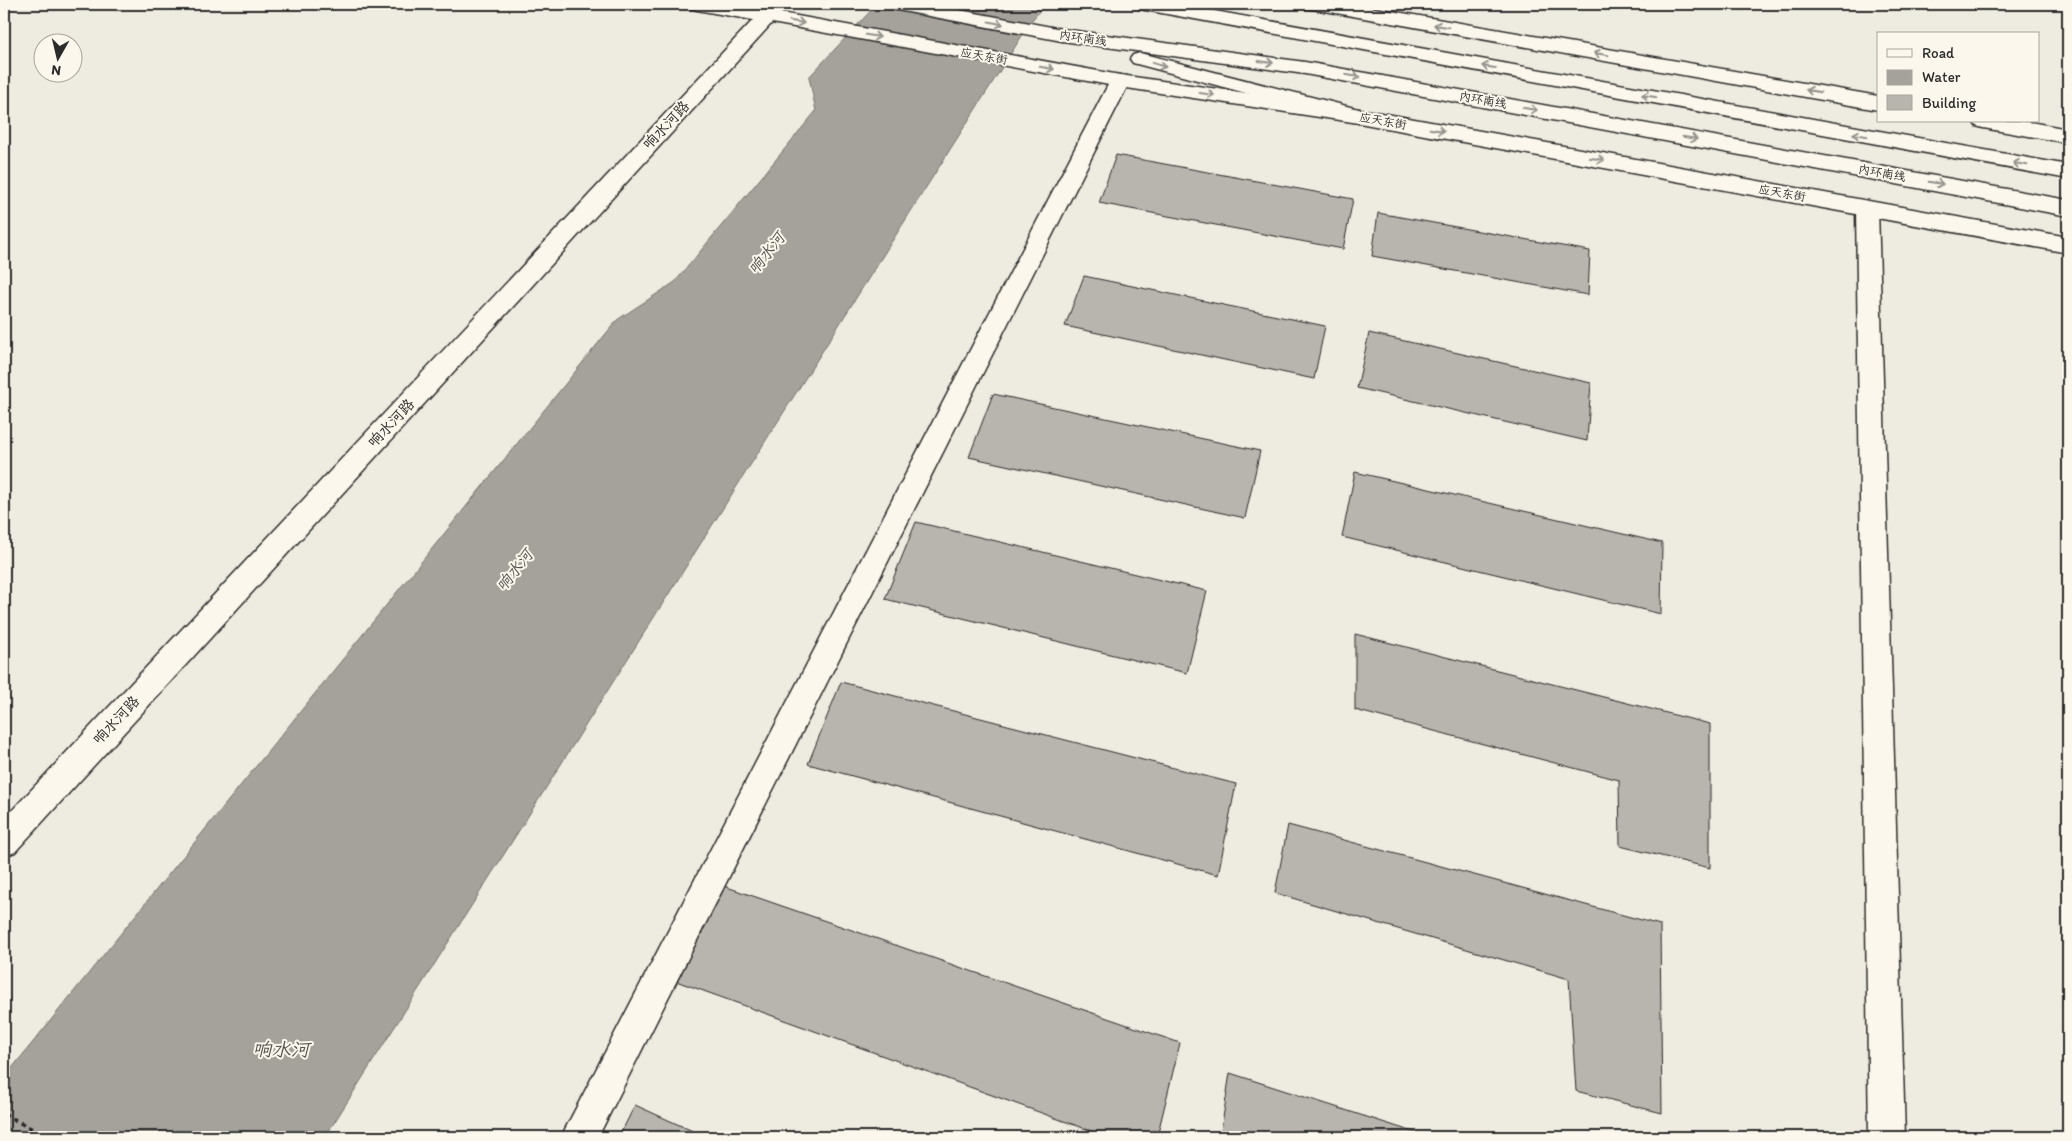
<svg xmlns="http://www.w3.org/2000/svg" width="2072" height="1141" viewBox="0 0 2072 1141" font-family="Itim,'LXGW WenKai TC',sans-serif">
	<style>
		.water { fill: #a4a29a; stroke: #74726e }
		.building { fill: #b8b5ae; stroke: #2b2b2b }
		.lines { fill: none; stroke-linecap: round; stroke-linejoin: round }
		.street-casing { stroke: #2b2b2b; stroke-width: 3 }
		.secondary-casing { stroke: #2b2b2b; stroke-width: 3 }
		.highway-casing { stroke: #2b2b2b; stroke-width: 3 }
		.path { stroke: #2b2b2b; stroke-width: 4; stroke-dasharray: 4.5 4.5; stroke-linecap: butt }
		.street { fill: #fbf7ec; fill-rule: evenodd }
		.secondary { fill: #fbf7ec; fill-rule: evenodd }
		.highway { fill: #fbf7ec; fill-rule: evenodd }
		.oneway { stroke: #93918c }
		.labels { text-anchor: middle; stroke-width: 4; stroke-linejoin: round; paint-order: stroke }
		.far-street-label { font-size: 12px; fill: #2b2b2b; stroke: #fbf7ec }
		.street-label { font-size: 15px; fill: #2b2b2b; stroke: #fbf7ec }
		.water-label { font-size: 16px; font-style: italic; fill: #555552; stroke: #fbf7ec }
		.near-water-label { font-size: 19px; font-style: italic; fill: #555552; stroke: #fbf7ec }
	</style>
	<rect width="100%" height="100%" fill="#eeebe0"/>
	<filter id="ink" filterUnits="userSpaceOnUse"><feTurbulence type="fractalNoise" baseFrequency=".02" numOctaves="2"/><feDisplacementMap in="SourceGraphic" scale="10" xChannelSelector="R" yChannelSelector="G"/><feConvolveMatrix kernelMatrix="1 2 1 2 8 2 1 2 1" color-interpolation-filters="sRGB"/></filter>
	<g filter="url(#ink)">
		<path class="water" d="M877 4H1045L1032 20 325 1137H4V1078L617 320 675 282 816 111 809 77Z"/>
		<g class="building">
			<path d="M1116 155 1353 199 1343 249 1099 203Z"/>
			<path d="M1378 213 1590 251 1588 295 1372 256Z"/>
			<path d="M1084 276 1325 326 1314 379 1065 326Z"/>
			<path d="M1369 333 1591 383 1587 441 1357 388Z"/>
			<path d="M993 394 1260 451 1245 518 969 457Z"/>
			<path d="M1355 472 1662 543 1661 614 1342 537Z"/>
			<path d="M916 522 1207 591 1187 673 885 599Z"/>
			<path d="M1355 634 1710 724V868L1620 846 1619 780 1355 710Z"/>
			<path d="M841 682 1236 784 1218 875 808 764Z"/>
			<path d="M1288 825 1660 925 1662 1113 1576 1091 1569 979 1275 893Z"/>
			<path d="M721 885 1180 1043 1157 1137H1108L676 981Z"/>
			<path d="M1230 1073 1429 1137H1220Z"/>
			<path d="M635 1105 706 1137H619Z"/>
		</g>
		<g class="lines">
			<defs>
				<g id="street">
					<path d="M1120 75 1127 76 1130 81 598 1137H561L1110 81 1113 76Z"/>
					<path d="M1867 201 1875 204 1878 209 1905 1137H1869L1856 209 1859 204Z"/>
				</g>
				<g id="secondary">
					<path d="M687 4H728L762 10 768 4H783L786 7 781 13 1120 75 1359 109 2068 237V253L1359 123 1120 87 772 23 15 852 4 856V819L753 20 697 10 690 8Z"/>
					<path d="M1310 4H1351L1878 96V110L1319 10 1312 8Z"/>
					<path d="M1973 121H2024L2068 129V143L1983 128 1976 126Z"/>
				</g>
				<g id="highway">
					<path d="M887 4H927L1062 29 1305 62 2068 200V216L1305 74 1062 41 897 10 890 8Z"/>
					<path d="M1136 4H1176L2068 165V179L1145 10 1138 8Z"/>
					<path d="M1302 4H1334L1335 5 1332 9 1325 11 1304 8Z"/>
					<path d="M1140 53 1366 111 1369 116 1366 121 1359 123 1133 63 1130 59 1133 55Z"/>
				</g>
			</defs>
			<use href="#street" class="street-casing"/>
			<use href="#secondary" class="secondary-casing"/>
			<use href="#highway" class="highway-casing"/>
			<path class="path" d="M4 1114 47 1137"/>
			<use href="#street" class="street"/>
			<use href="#secondary" class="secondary"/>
			<use href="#highway" class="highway"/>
		</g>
		<defs><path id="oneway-shaft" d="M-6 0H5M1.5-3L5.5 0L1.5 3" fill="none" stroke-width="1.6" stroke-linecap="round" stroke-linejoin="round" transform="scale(1.25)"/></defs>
		<g class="oneway">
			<use href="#oneway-shaft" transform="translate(797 22) rotate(10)"/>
			<use href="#oneway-shaft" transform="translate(996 23) rotate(11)"/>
			<use href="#oneway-shaft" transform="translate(1441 26) rotate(-170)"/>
			<use href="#oneway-shaft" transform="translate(873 36) rotate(10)"/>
			<use href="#oneway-shaft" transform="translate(1601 54) rotate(-170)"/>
			<use href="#oneway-shaft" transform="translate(1266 62) rotate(8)"/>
			<use href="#oneway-shaft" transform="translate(1159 65) rotate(17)"/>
			<use href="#oneway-shaft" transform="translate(1489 67) rotate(-170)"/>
			<use href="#oneway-shaft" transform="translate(1047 68) rotate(10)"/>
			<use href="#oneway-shaft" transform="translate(1353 76) rotate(10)"/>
			<use href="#oneway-shaft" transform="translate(1813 91) rotate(-170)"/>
			<use href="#oneway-shaft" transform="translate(1207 94) rotate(8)"/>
			<use href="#oneway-shaft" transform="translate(1649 96) rotate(-170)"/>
			<use href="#oneway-shaft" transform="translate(1530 109) rotate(10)"/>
			<use href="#oneway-shaft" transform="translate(1437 130) rotate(10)"/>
			<use href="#oneway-shaft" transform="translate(1860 135) rotate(-170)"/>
			<use href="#oneway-shaft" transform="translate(1690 138) rotate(10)"/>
			<use href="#oneway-shaft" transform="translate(1597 159) rotate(10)"/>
			<use href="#oneway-shaft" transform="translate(2020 164) rotate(-171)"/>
			<use href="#oneway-shaft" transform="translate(1936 183) rotate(10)"/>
		</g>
	</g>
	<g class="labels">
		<g class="far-street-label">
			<text transform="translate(1083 38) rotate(8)" y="4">内环南线</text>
			<text transform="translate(984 56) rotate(10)" y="4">应天东街</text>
			<text transform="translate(1483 100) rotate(10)" y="4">内环南线</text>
			<text transform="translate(1383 121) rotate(10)" y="4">应天东街</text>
			<text transform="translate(1882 173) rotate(10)" y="4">内环南线</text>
			<text transform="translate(1782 193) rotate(10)" y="4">应天东街</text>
		</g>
		<g class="street-label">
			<text transform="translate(666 125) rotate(-47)" y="5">响水河路</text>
			<text transform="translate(391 423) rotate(-47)" y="5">响水河路</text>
			<text transform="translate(116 720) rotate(-47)" y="5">响水河路</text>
		</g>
		<g class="water-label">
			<text transform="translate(766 253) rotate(-52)" y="6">响水河</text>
			<text transform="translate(514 570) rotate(-52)" y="6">响水河</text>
		</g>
		<g class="near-water-label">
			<text x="281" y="1056">响水河</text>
		</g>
	</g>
	<rect width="2072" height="1141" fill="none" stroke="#fbf7ec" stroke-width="20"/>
	<rect x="10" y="10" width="2052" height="1121" fill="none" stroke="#2b2b2b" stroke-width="2" filter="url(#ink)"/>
	<rect x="1877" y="32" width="162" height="90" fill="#fbf7ec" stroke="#a8a59f"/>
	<rect x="1887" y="49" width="25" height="8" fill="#fbf7ec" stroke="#a8a59f"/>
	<text x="1922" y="58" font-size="15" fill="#2b2b2b">Road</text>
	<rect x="1887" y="70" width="25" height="15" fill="#a4a29a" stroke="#a8a59f"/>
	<text x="1922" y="82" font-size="15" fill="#2b2b2b">Water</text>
	<rect x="1887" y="95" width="25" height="15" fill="#b8b5ae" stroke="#a8a59f"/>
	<text x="1922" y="108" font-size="15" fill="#2b2b2b">Building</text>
	<g transform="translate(58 58) rotate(188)"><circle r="24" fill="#fbf7ec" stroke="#a8a59f"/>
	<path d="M0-4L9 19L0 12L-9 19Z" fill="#2b2b2b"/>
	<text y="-8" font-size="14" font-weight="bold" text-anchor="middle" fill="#2b2b2b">N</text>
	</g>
</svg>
